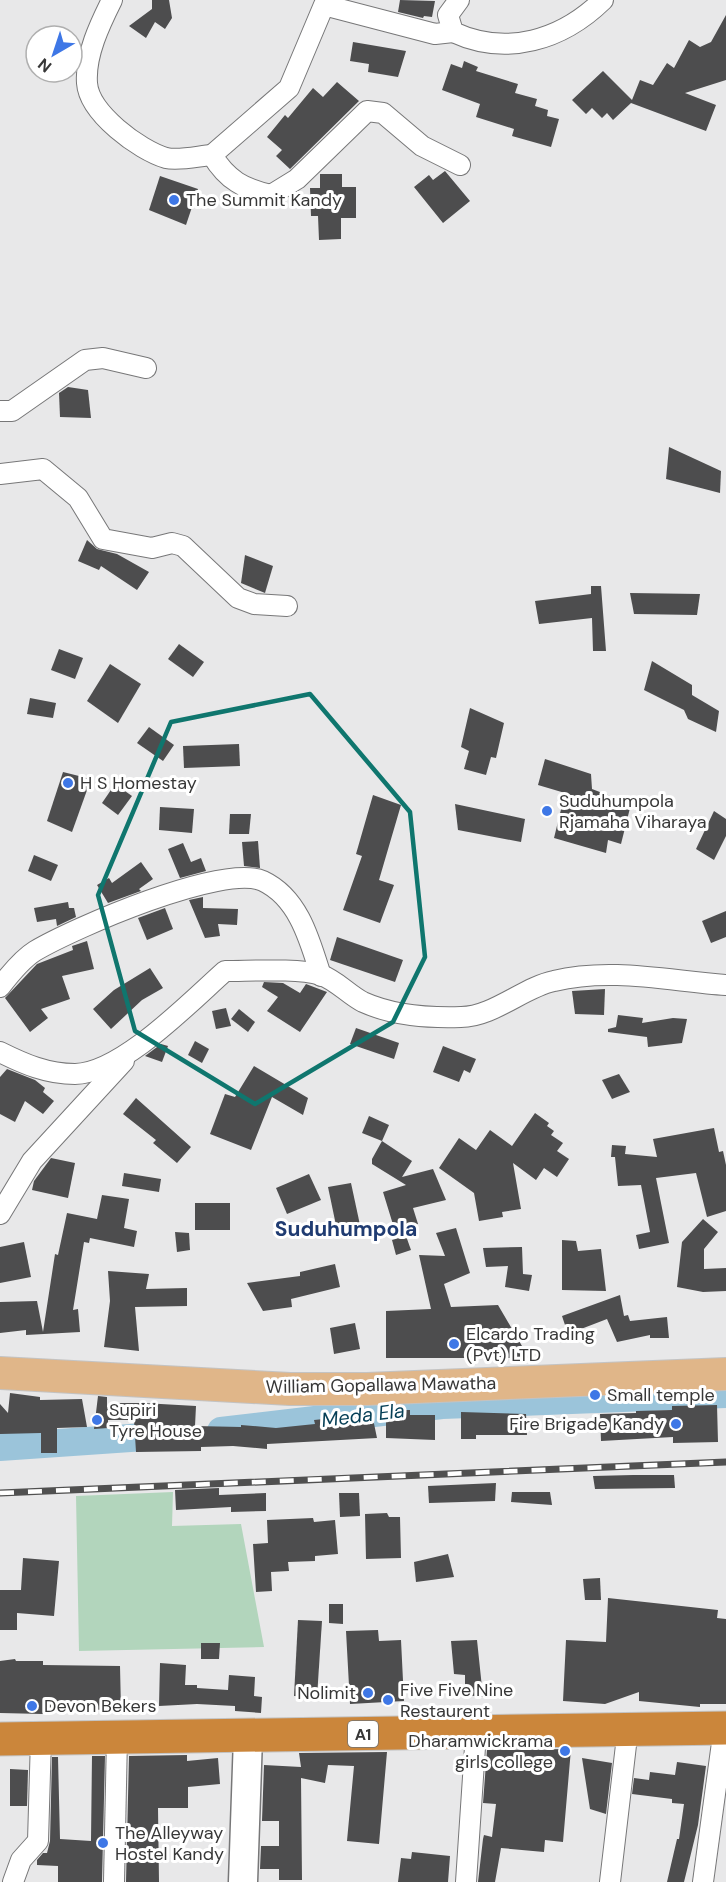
<svg xmlns="http://www.w3.org/2000/svg" width="726" height="1882" viewBox="0 0 726 1882" font-family="'DM Sans',sans-serif">
	<style>
		.green { fill: #b2d5bc }
		.lines { fill: none; stroke-linecap: round; stroke-linejoin: round }
		.river { stroke: #9bc4da; stroke-width: 28 }
		.building { fill: #4d4d4e }
		.street-casing { stroke: #777778; stroke-width: 22 }
		.secondary-casing { stroke: #777778; stroke-width: 31 }
		.primary-casing { stroke: #c3c3c3; stroke-width: 34 }
		.highway-casing { stroke: #c3c3c3; stroke-width: 35 }
		.street { stroke: #fff; stroke-width: 20 }
		.secondary { stroke: #fff; stroke-width: 28 }
		.primary { stroke: #e0b689; stroke-width: 32 }
		.highway { stroke: #cb863b; stroke-width: 33 }
		.rail-casing { stroke: #505050; stroke-width: 7 }
		.rail { stroke: #fff; stroke-width: 4.5; stroke-dasharray: 14; stroke-linecap: butt }
		.marked { fill: none; stroke: #0f766e; stroke-width: 4.5; stroke-linejoin: round }
		.poi-dot { fill: #3e77e6; stroke: #fff; stroke-width: 2 }
		.labels { text-anchor: middle; stroke-width: 6; stroke-linejoin: round; paint-order: stroke }
		.shield { fill: #fff; stroke: #737373; stroke-width: 1.5 }
		.shield-label { font-size: 16px; font-weight: bold; fill: #373737 }
		.poi-label { font-size: 18px; fill: #373737; stroke: #fff; text-anchor: start }
		.street-label { font-size: 18px; fill: #373737; stroke: #fff }
		.water-label { font-size: 20px; font-style: italic; fill: #063f56; stroke: #fff }
		.quarter-label { font-size: 21px; font-weight: bold; fill: #1f3b71; stroke: #fff }
	</style>
	<rect width="100%" height="100%" fill="#e8e8e9"/>
	<path class="green" d="M173 1492 172 1526 241 1524 264 1647 79 1651 76 1496Z"/>
	<g class="lines">
		<g class="river">
			<path d="M221 1431 442 1405 726 1394"/>
			<path d="M0 1447 174 1435"/>
		</g>
	</g>
	<g class="building">
		<path d="M152 0H169L172 18 165 29 155 22 146 38 129 26 152 9Z"/>
		<path d="M400 0 435 1 432 17 424 16 423 18 398 12Z"/>
		<path d="M726 15V80L685 93 716 105 706 131 631 103 613 120 607 113 602 118 592 108 586 114 572 100 603 71 632 100 640 80 653 85 667 63 674 68 689 40 700 47 711 42Z"/>
		<path d="M353 42 406 51 398 77 368 72 369 64 350 61Z"/>
		<path d="M464 61 478 67 476 71 518 84 515 93 537 99 535 106 548 110 547 116 559 119 551 147 512 136 514 129 476 117 480 104 442 90 451 64 462 68Z"/>
		<path d="M337 82 359 101 290 169 276 156 282 150 267 137 285 115 288 118 313 88 323 97Z"/>
		<path d="M445 171 470 201 443 223 414 187 429 175 433 180Z"/>
		<path d="M320 174H342V187H356V218H341V239L319 240 318 216H311L310 188H320Z"/>
		<path d="M160 176 198 189 186 225 149 210Z"/>
		<path d="M68 387 88 390 91 418 60 417 59 393Z"/>
		<path d="M669 447 721 471 720 493 666 479Z"/>
		<path d="M87 540 97 549 117 554 149 572 137 590 101 566 99 570 78 561Z"/>
		<path d="M245 555 273 566 265 593 241 583Z"/>
		<path d="M591 586H601L606 651H593L592 618 539 624 535 601 591 594Z"/>
		<path d="M630 593 700 594 697 615 634 614Z"/>
		<path d="M179 644 204 662 193 677 168 659Z"/>
		<path d="M59 649 83 658 75 679 51 670Z"/>
		<path d="M652 661 692 685V695L719 711 716 732 688 719 684 710 644 690Z"/>
		<path d="M110 664 141 684 118 723 87 701Z"/>
		<path d="M30 698 56 703 53 718 27 714Z"/>
		<path d="M470 708 504 723 496 758 491 757 486 775 464 769 469 751 461 747Z"/>
		<path d="M149 727 174 745 163 761 137 743Z"/>
		<path d="M239 744 240 766 184 768 183 746Z"/>
		<path d="M545 759 591 774 592 789 631 804 621 844 608 840 606 853 554 838 565 793 538 785Z"/>
		<path d="M63 772 91 779 72 832 47 821Z"/>
		<path d="M115 784 132 796 118 815 102 803Z"/>
		<path d="M373 795 401 805 379 880 394 885 380 923 343 910 362 856 356 854Z"/>
		<path d="M455 804 525 819 521 842 458 830Z"/>
		<path d="M160 807 194 809 192 833 159 830Z"/>
		<path d="M714 811 726 819V836L714 860 696 849Z"/>
		<path d="M230 814H251L249 834H229Z"/>
		<path d="M258 841 260 868 244 866 242 842Z"/>
		<path d="M183 843 191 862 201 858 206 871 180 878 168 849Z"/>
		<path d="M34 855 58 865 51 881 28 871Z"/>
		<path d="M141 862 153 879 139 889 141 891 108 903 97 885 109 878 112 883Z"/>
		<path d="M203 897V908L238 909 237 925 218 924 220 936 205 938 189 900Z"/>
		<path d="M68 902 69 908H74L76 917 57 926 56 919 37 922 34 908Z"/>
		<path d="M165 908 173 929 147 940 138 918Z"/>
		<path d="M726 911V937L711 943 702 921Z"/>
		<path d="M337 937 403 960 395 982 330 960Z"/>
		<path d="M87 941 94 969 62 976 70 999 41 1009 48 1018 30 1032 5 998 37 964 73 950 72 946Z"/>
		<path d="M150 968 163 988 142 1000 111 1029 93 1009 114 990Z"/>
		<path d="M264 982 283 983 300 993 306 984 327 992 300 1032 267 1011 278 997 262 987Z"/>
		<path d="M605 989 604 1015 575 1014 572 991Z"/>
		<path d="M226 1008 231 1026 216 1029 212 1011Z"/>
		<path d="M239 1009 255 1022 248 1032 231 1019Z"/>
		<path d="M618 1015 643 1018 642 1023 673 1018 687 1019 682 1043 648 1047 647 1037 608 1032V1029L616 1027Z"/>
		<path d="M356 1028 399 1043 394 1059 350 1044Z"/>
		<path d="M195 1041 209 1049 202 1063 188 1055Z"/>
		<path d="M161 1044 168 1046 162 1062 145 1056Z"/>
		<path d="M443 1046 476 1059 470 1073 464 1070 459 1082 433 1072Z"/>
		<path d="M254 1066 308 1098 303 1115 272 1097 251 1150 210 1134 225 1094 235 1097Z"/>
		<path d="M7 1069 35 1080 45 1088 43 1092 54 1101 43 1114 25 1101 15 1122 0 1114V1077Z"/>
		<path d="M619 1074 630 1092 612 1099 602 1080Z"/>
		<path d="M136 1098 191 1147 177 1163 153 1143 156 1140 123 1114Z"/>
		<path d="M535 1113 549 1123 547 1126 554 1131 551 1135 563 1143 557 1151 569 1159 557 1177 544 1168 536 1180 513 1163 521 1209 502 1212 503 1217 479 1221 474 1193 439 1168 459 1138 476 1150 490 1130 512 1146Z"/>
		<path d="M369 1116 389 1125 382 1141 362 1133Z"/>
		<path d="M714 1128 719 1152 723 1151 726 1165V1211L707 1217 696 1173 656 1178 669 1243 639 1249 636 1235 650 1232 641 1185 618 1186 615 1157H611L612 1145 626 1146 625 1154 657 1157 653 1139Z"/>
		<path d="M382 1141 412 1161 402 1177 433 1169 446 1200 413 1208 418 1224 395 1231 383 1192 406 1185 372 1164V1159Z"/>
		<path d="M51 1158 75 1163 68 1198 32 1190 34 1181Z"/>
		<path d="M124 1173 161 1179 159 1192 122 1186Z"/>
		<path d="M309 1174 321 1200 287 1214 276 1188Z"/>
		<path d="M351 1183 360 1225 337 1230 328 1187Z"/>
		<path d="M102 1195 129 1199 124 1228 137 1231 134 1247 90 1238 89 1243 84 1242 73 1310 78 1309 80 1332 26 1335V1330L0 1333V1302L37 1301 43 1332 55 1254 58 1255 67 1213 97 1219Z"/>
		<rect x="195" y="1203" width="35" height="27"/>
		<path d="M703 1219 718 1232 704 1249V1269L726 1268V1291L703 1292 677 1287 682 1242Z"/>
		<path d="M456 1228 470 1273 444 1284 451 1307 498 1305 529 1358H386V1311L431 1309 419 1255 445 1256 436 1233Z"/>
		<path d="M175 1232 189 1233 190 1250 177 1252Z"/>
		<path d="M406 1236 411 1250 396 1255 392 1240Z"/>
		<path d="M562 1240 576 1241 578 1251 601 1249 606 1291 562 1290Z"/>
		<path d="M24 1242 31 1277 0 1283V1247Z"/>
		<path d="M522 1247 523 1274 532 1275 529 1291 505 1287 508 1266 486 1267 483 1248Z"/>
		<path d="M335 1264 340 1287 291 1299 292 1307 263 1311 247 1283 300 1276V1272Z"/>
		<path d="M108 1271 149 1274 146 1289 187 1288V1306L135 1307 139 1351 104 1347 110 1301Z"/>
		<path d="M620 1295 624 1316 628 1315 630 1321 667 1317 669 1338H650V1335L617 1342 607 1319 568 1334 562 1316Z"/>
		<path d="M355 1323 360 1349 334 1354 330 1328Z"/>
		<path d="M10 1393 40 1397V1400L82 1399 87 1427 57 1428V1453H41V1433L0 1434V1404L8 1413Z"/>
		<path d="M98 1396 107 1397V1407H118V1403H143L196 1406 195 1426 241 1427V1425L276 1428 315 1424 314 1420 372 1414 377 1438 267 1444V1449L233 1446 201 1447V1451L136 1452 134 1420H108V1428L94 1429Z"/>
		<path d="M717 1405 718 1442 673 1443V1437L601 1441 600 1414 636 1413V1411L672 1410V1406Z"/>
		<path d="M394 1410H410V1415H435V1440L386 1438V1414L394 1413Z"/>
		<path d="M461 1412 526 1414 527 1435H476V1439H461Z"/>
		<path d="M633 1475H674L675 1488 595 1489 593 1476Z"/>
		<path d="M496 1483 495 1501 429 1503 428 1486Z"/>
		<path d="M219 1488V1495L266 1493V1511L231 1512V1507L176 1510 175 1490Z"/>
		<path d="M512 1492H550L552 1505 511 1502Z"/>
		<path d="M339 1493H359L360 1516 340 1517Z"/>
		<path d="M387 1513 389 1517H400L401 1558 366 1559 365 1514Z"/>
		<path d="M313 1518 314 1522 335 1520 338 1554 315 1556V1561L288 1562 289 1571 271 1572 272 1591 256 1592 253 1544 268 1543 267 1520Z"/>
		<path d="M448 1554 454 1577 416 1582 414 1562Z"/>
		<path d="M23 1558 59 1561 54 1616 17 1613V1630H0V1590H21Z"/>
		<path d="M600 1578 601 1600H585L583 1579Z"/>
		<path d="M608 1598 718 1610 717 1618 726 1619V1704H700V1707L639 1701V1692L605 1704 563 1701 566 1640 606 1642Z"/>
		<path d="M329 1604H343V1624L329 1623Z"/>
		<path d="M298 1620 322 1621 317 1697 294 1696Z"/>
		<path d="M378 1630 379 1641 401 1640 404 1701 350 1704 346 1631Z"/>
		<path d="M477 1640 483 1697 465 1695V1675L454 1674 451 1641Z"/>
		<path d="M201 1643H220L219 1659H201Z"/>
		<path d="M15 1659 16 1661H43V1665L120 1666 121 1710 43 1709V1714L0 1713V1661Z"/>
		<path d="M160 1663 186 1665 185 1685H197V1688L228 1690 229 1675 255 1677 254 1696 262 1697 261 1713 235 1711V1706L197 1704 159 1706Z"/>
		<path d="M571 1749 563 1842 545 1840 544 1852 501 1848 495 1882H478L483 1839 484 1835 492 1837 496 1804 483 1803 487 1750Z"/>
		<path d="M387 1752 379 1844 347 1841 354 1766 328 1765 325 1783 301 1778 302 1880H279V1869H260L261 1846H279V1821H262L264 1765 301 1767 299 1753Z"/>
		<path d="M187 1755V1761L218 1758 220 1784 188 1787V1808H158L159 1882H126L129 1756Z"/>
		<path d="M92 1756H105L102 1882H58V1866L37 1865V1860L43 1853H47L50 1841 52 1757H58L60 1839 91 1841Z"/>
		<path d="M582 1758 612 1763 606 1814 590 1809Z"/>
		<path d="M677 1762 706 1766 698 1825 684 1882H667L677 1839H679L684 1804 672 1803V1799L632 1794 634 1778 649 1780 650 1772 675 1775Z"/>
		<path d="M10 1769 28 1770 27 1806H10Z"/>
		<path d="M412 1852 450 1856 448 1882H398L401 1858 411 1859Z"/>
	</g>
	<g class="lines">
		<defs>
			<g id="street">
				<path d="M112 0C100 24 85 55 87 83 89 113 139 150 166 158 179 161 199 156 212 155"/>
				<path d="M459 0 448 15 453 32C507 57 562 40 603 0"/>
				<path d="M453 32 435 34 324 5 289 88 212 155C227 180 244 189 271 195L297 179 367 111 383 113 422 146 460 165"/>
				<path d="M0 411H12L85 360 103 358 146 368"/>
				<path d="M0 474 43 469 78 498 103 539 152 548 172 543 183 546 238 598 254 604 287 606"/>
				<path d="M0 987C10 974 22 959 35 951 74 928 223 863 263 881 299 898 310 941 321 976"/>
				<path d="M0 1052C24 1064 47 1074 75 1074 122 1073 190 1002 225 971 252 971 297 968 321 975 336 980 349 995 363 1002 394 1016 428 1018 461 1017 493 1017 524 987 554 981 611 967 669 981 726 985"/>
				<path d="M0 1214 32 1161 124 1061"/>
				<path d="M13 1882 21 1860 38 1841 41 1738"/>
				<path d="M114 1882 117 1737"/>
				<path d="M466 1882 476 1732"/>
				<path d="M610 1882 628 1728"/>
				<path d="M703 1882 724 1728"/>
			</g>
			<path id="secondary" d="M243 1882 248 1737"/>
			<path id="primary" d="M0 1373 290 1389H367L726 1374"/>
			<path id="highway" d="M0 1739 726 1728"/>
		</defs>
		<use href="#street" class="street-casing"/>
		<use href="#secondary" class="secondary-casing"/>
		<use href="#primary" class="primary-casing"/>
		<use href="#highway" class="highway-casing"/>
		<use href="#street" class="street"/>
		<use href="#secondary" class="secondary"/>
		<use href="#primary" class="primary"/>
		<use href="#highway" class="highway"/>
		<defs>
			<path id="rail" d="M0 1493 726 1462"/>
		</defs>
		<use href="#rail" class="rail-casing"/>
		<use href="#rail" class="rail"/>
	</g>
	<path class="marked" d="M310 694 410 812 425 957 393 1022 255 1104 135 1031 98 895 171 722Z"/>
	<g class="poi-dot">
		<circle cx="174" cy="200" r="6"/>
		<circle cx="68" cy="783" r="6"/>
		<circle cx="547" cy="811" r="6"/>
		<circle cx="454" cy="1344" r="6"/>
		<circle cx="595" cy="1395" r="6"/>
		<circle cx="97" cy="1420" r="6"/>
		<circle cx="676" cy="1424" r="6"/>
		<circle cx="368" cy="1693" r="6"/>
		<circle cx="388" cy="1700" r="6"/>
		<circle cx="32" cy="1706" r="6"/>
		<circle cx="565" cy="1751" r="6"/>
		<circle cx="103" cy="1843" r="6"/>
	</g>
	<g class="labels">
		<rect class="shield" x="348" y="1721" width="30" height="26" rx="4.5"/>
		<g class="shield-label">
			<text x="363" y="1740">A1</text>
		</g>
		<g class="poi-label">
			<text x="186" y="206">The Summit Kandy</text>
			<text x="80" y="789">H S Homestay</text>
			<text x="559" y="807">Suduhumpola<tspan x="559" dy="21">Rjamaha Viharaya</tspan></text>
			<text x="466" y="1340">Elcardo Trading<tspan x="466" dy="21">(Pvt) LTD</tspan></text>
			<text x="607" y="1401">Small temple</text>
			<text x="109" y="1416">Supiri<tspan x="109" dy="21">Tyre House</tspan></text>
			<text x="664" y="1430" text-anchor="end">Fire Brigade Kandy</text>
			<text x="400" y="1696">Five Five Nine<tspan x="400" dy="21">Restaurent</tspan></text>
			<text x="356" y="1699" text-anchor="end">Nolimit</text>
			<text x="44" y="1712">Devon Bekers</text>
			<text x="553" y="1747" text-anchor="end">Dharamwickrama<tspan x="553" dy="21">girls college</tspan></text>
			<text x="115" y="1839">The Alleyway<tspan x="115" dy="21">Hostel Kandy</tspan></text>
		</g>
		<g class="street-label">
			<text transform="translate(381 1385) rotate(-1)" y="6">William Gopallawa Mawatha</text>
		</g>
		<g class="water-label">
			<text transform="translate(363 1415) rotate(-7)" y="7">Meda Ela</text>
		</g>
		<g class="quarter-label">
			<text x="346" y="1236">Suduhumpola</text>
		</g>
	</g>
	<g transform="translate(54 54) rotate(219)"><circle r="28" fill="#ffffff" stroke="#afafaf" stroke-width="1.5"/>
	<path d="M0-4.5L10 22L0 15L-10 22Z" fill="#3e77e6"/>
	<text y="-9" font-size="16" font-weight="bold" text-anchor="middle" fill="#373737">N</text>
	</g>
</svg>
